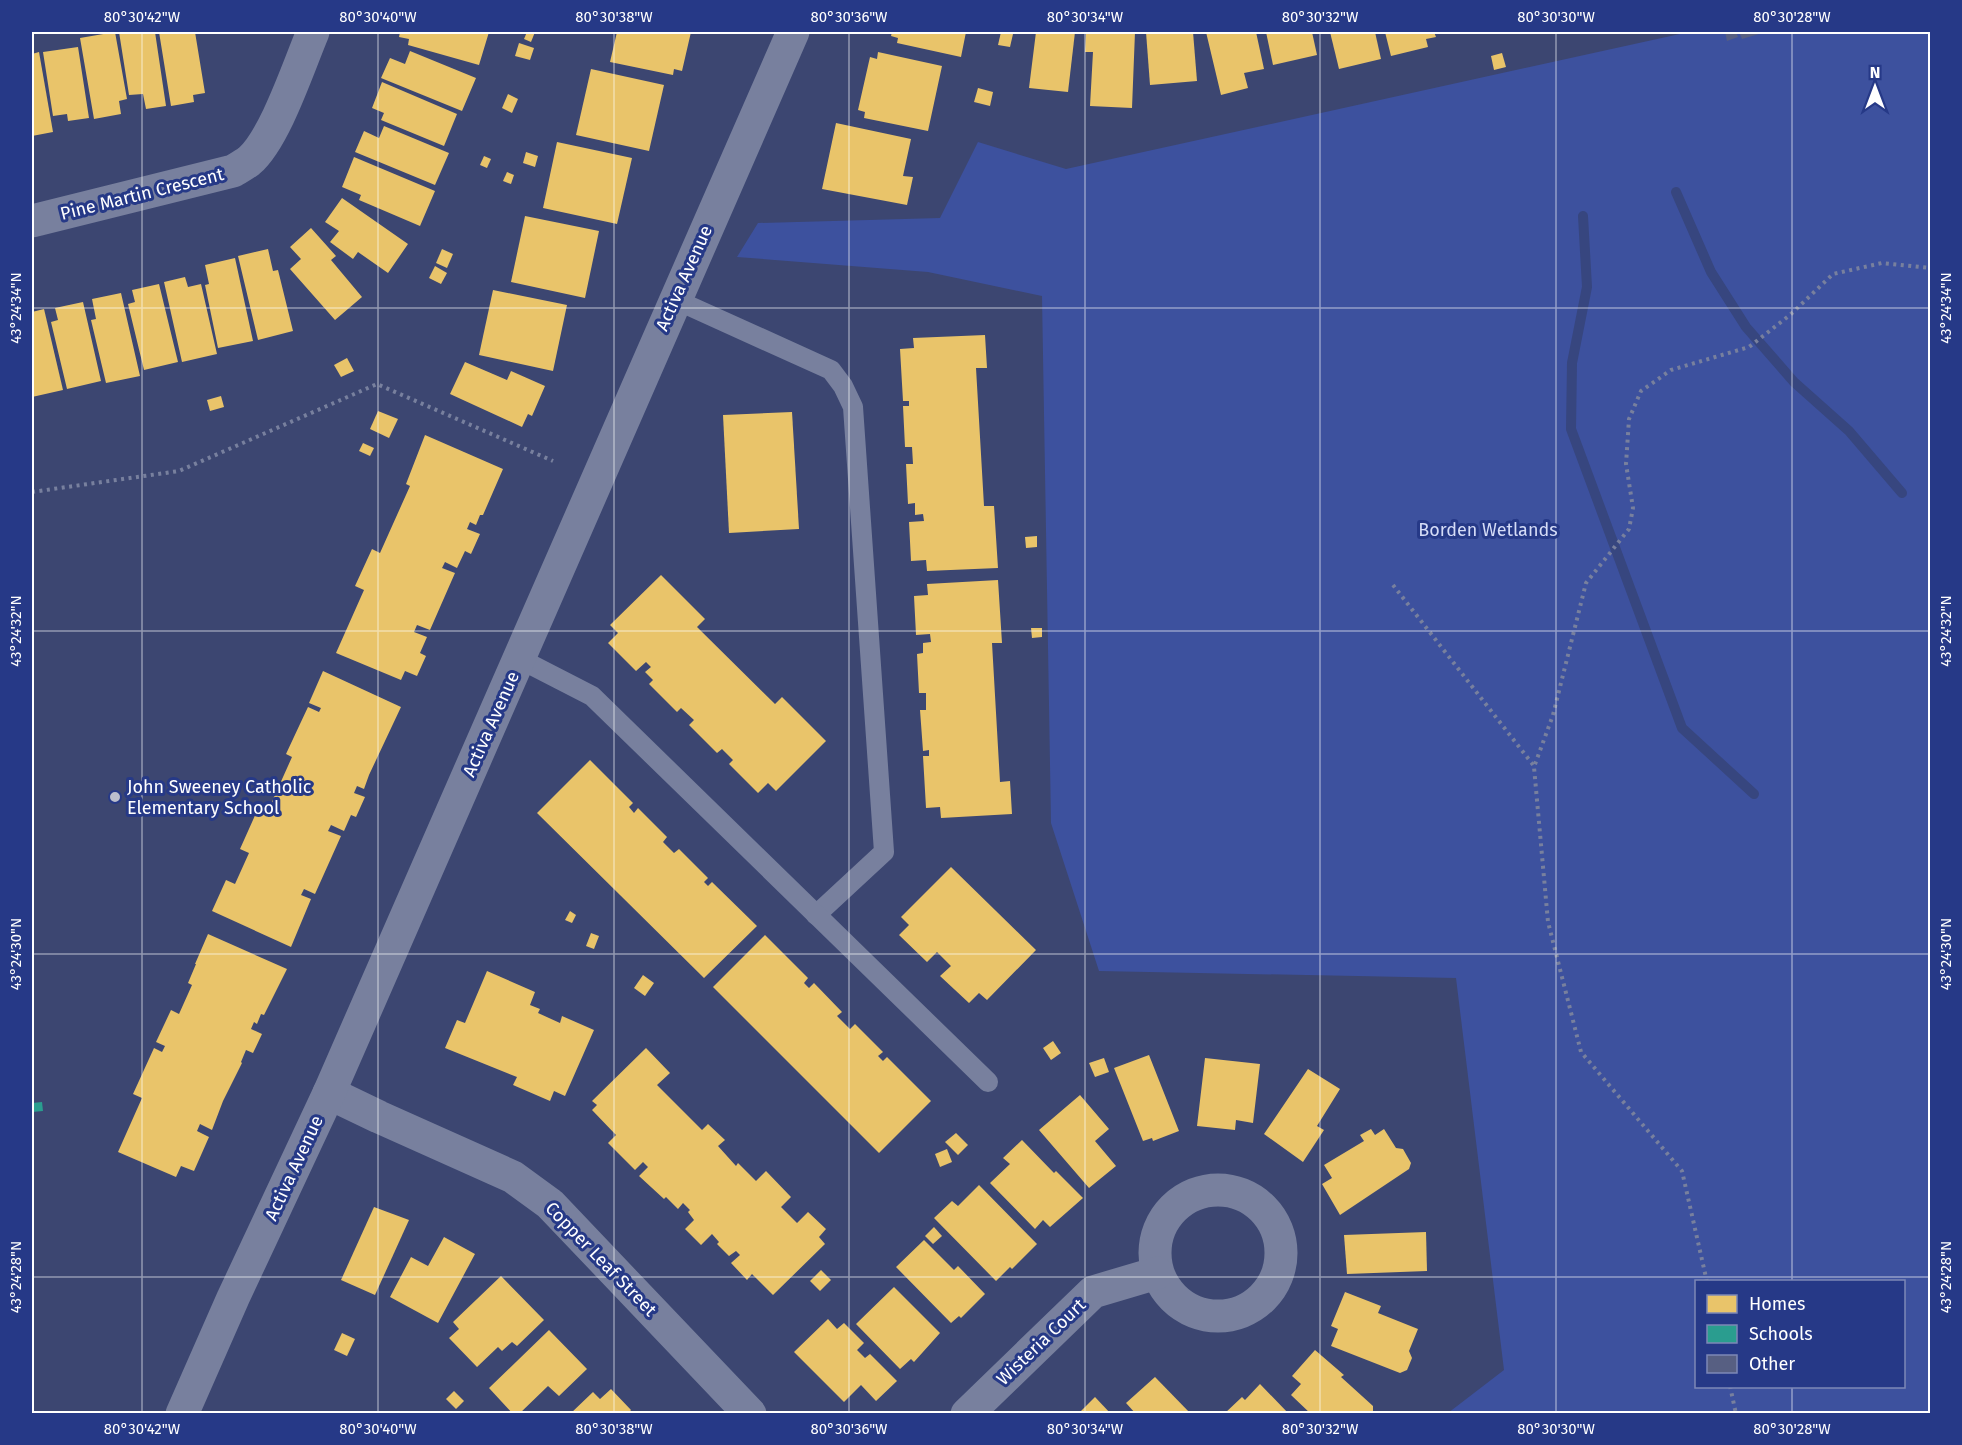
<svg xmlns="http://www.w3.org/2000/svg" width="1962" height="1445" viewBox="0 0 1962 1445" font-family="'Fira Sans',sans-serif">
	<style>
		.green { fill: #3d519e; fill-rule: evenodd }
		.homes { fill: #e9c46a }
		.schools { fill: #2a9d8f }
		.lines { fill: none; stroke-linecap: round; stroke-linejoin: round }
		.stream { stroke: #37467f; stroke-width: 10 }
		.building { fill: #575f82 }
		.path { stroke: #78809e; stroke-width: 4; stroke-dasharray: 3 4.5; stroke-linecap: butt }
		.service { stroke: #78809e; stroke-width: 20 }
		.minor { stroke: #78809e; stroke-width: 33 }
		.ticks { fill: none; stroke: #fff; stroke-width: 1.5; stroke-opacity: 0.45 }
		.poi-dot { fill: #bbbecd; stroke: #263987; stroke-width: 2 }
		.labels { text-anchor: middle; stroke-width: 6; stroke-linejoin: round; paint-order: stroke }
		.street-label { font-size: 18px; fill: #fff; stroke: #263987 }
		.park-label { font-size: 18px; fill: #d5dcf7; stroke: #263987 }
		.poi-label { font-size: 18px; fill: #fff; stroke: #263987; text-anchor: start }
		.neatline { fill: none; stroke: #fff; stroke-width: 2 }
		.ticks-label { font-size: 15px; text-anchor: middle; fill: #fff }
	</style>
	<rect width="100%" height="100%" fill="#3c4671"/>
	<path class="green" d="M1689 32H1930V1413H1448L1504 1370 1456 978 1099 971 1051 823 1042 296 928 272 737 257 758 223 940 218 978 142 1066 169ZM1696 1282H1904V1386H1696Z"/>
	<g class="homes">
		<path d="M115 32 127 99 119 101 121 114 94 119 80 38Z"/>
		<path d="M119 32H155L166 106 146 109 143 94 129 95Z"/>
		<path d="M159 32H195L205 93 193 95 194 102 171 106Z"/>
		<path d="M400 32H489L479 65 408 45 409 39 399 37Z"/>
		<path d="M527 32H535L531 42 524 39Z"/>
		<path d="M617 32H691L682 71 674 69 673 75 610 62Z"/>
		<path d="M892 32H966L961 57 897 43 898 38 891 36Z"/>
		<path d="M1001 32 1013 34 1010 47 998 45Z"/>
		<path d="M1036 32H1075L1068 92 1029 88Z"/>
		<path d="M1086 32H1135L1132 108 1090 106 1093 52H1085Z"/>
		<path d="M1146 32H1193L1197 81 1150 85Z"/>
		<path d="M1206 32H1256L1264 69 1244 73 1248 88 1221 95Z"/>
		<path d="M1266 32H1312L1317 55 1273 65Z"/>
		<path d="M1330 32H1375L1381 59 1339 69Z"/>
		<path d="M1385 32H1434L1436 37 1426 39 1428 47 1391 56Z"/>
		<path d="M519 43 534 48 530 60 515 56Z"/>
		<path d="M78 47 89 118 68 121 67 114 53 116 43 52Z"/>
		<path d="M410 51 476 78 462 111 381 78 390 58 405 64Z"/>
		<path d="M39 52 53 132 32 136V54Z"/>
		<path d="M878 52 942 66 928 131 864 118 865 112 858 110 870 57 877 59Z"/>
		<path d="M1502 53 1506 67 1494 70 1491 56Z"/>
		<path d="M591 69 664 85 649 151 576 135Z"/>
		<path d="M382 82 457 114 444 146 381 120 384 113 372 108Z"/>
		<path d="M978 88 993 92 990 106 974 102Z"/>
		<path d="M508 94 518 99 512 113 502 108Z"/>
		<path d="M836 123 911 139 903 176 913 177 907 205 822 189Z"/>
		<path d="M384 126 449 153 435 185 355 152 364 131 379 138Z"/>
		<path d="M557 142 632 158 617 224 543 208Z"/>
		<path d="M526 152 538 156 535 167 523 163Z"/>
		<path d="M484 156 491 159 487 168 480 165Z"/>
		<path d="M354 157 435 191 420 226 359 200 361 195 342 187Z"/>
		<path d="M507 172 514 175 511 184 503 181Z"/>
		<path d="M342 198 408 244 388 273 358 252 353 259 330 242 339 231 325 222Z"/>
		<path d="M525 216 599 231 585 298 511 282Z"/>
		<path d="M311 228 336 256 331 260 362 297 335 320 290 269 301 259 290 247Z"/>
		<path d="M268 249 273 271 278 270 293 331 258 340 238 256Z"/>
		<path d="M442 249 453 254 447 268 436 263Z"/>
		<path d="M235 258 253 341 218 348 205 285 209 284 205 265Z"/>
		<path d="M435 266 447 273 441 284 429 278Z"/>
		<path d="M185 277 188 287 201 284 217 354 182 362 164 282Z"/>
		<path d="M159 284 178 362 144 370 128 304 135 302 132 290Z"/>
		<path d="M493 290 567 305 553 371 479 355Z"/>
		<path d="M121 293 140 376 106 383 91 320 96 319 92 299Z"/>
		<path d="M83 302 101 381 67 389 51 322 58 320 55 308Z"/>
		<path d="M44 309 63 390 32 397V312Z"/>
		<path d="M985 335 987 368H976L984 506H994L998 568 927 571 926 560 911 561 909 522 924 521 923 514 915 515V503L908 504 906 464H913L912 447H905L903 406H909V401H903L900 349 914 348 913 338Z"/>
		<path d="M347 358 354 371 341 377 334 365Z"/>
		<path d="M465 362 507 380 511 371 545 386 532 416 528 414 522 427 450 394Z"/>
		<path d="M221 396 224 407 210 411 207 400Z"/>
		<path d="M378 411 398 419 389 438 370 429Z"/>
		<path d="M792 412 799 529 729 533 723 415Z"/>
		<path d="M425 435 503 469 483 515H480L476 525 470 522 467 529 480 534 471 554 465 551 457 568 445 562 442 568 455 573 430 630 417 625 414 632 427 637 420 653 426 656 417 676 405 671 401 680 336 653 364 590 355 586 372 549 380 553 410 486 406 484Z"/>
		<path d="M363 443 374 448 370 456 359 451Z"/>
		<path d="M1037 536V547L1026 548 1025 537Z"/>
		<path d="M661 575 705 619 697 627 775 704 782 697 826 741 776 791 768 783 758 793 729 764 733 760 722 749 717 753 689 725 694 720 681 708 677 712 649 684 653 680 645 672 651 667 646 662 636 671 608 643 618 633 610 625Z"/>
		<path d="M998 580 1002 643H992L1000 782 1010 781 1012 814 941 818 940 807 926 808 923 756H929V750L923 751 920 710H926V693H919L917 654 923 653V643L931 642 930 634 916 635 914 596 928 595 927 584Z"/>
		<path d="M1031 628H1042V637L1032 638Z"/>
		<path d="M323 671 401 707 369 775 364 789 357 786 354 793 365 797 356 817 351 815 344 831 331 825 328 831 341 836 315 894 304 889 301 895 311 899 291 947 212 911 226 880 235 884 249 853 240 849 257 811 266 815 292 757 286 754 300 724 308 707 319 712 321 708 309 703Z"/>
		<path d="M590 760 633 803 629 807 634 813 638 808 667 837 663 842 674 853 679 849 708 878 704 882 708 886 712 882 757 926 704 978 537 813Z"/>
		<path d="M951 867 1036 950 987 1000 979 993 969 1003 940 976 951 966 937 952 927 962 899 935 909 925 901 917Z"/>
		<path d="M570 911 576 915 572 923 565 920Z"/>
		<path d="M591 933 599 936 594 949 586 946Z"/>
		<path d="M208 934 287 969 264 1015 261 1014 257 1024 254 1022 251 1029 262 1034 253 1053 246 1050 241 1062 242 1063 223 1101 212 1130 200 1124 197 1131 209 1137 194 1171 181 1166 176 1177 118 1152 142 1098 133 1094 154 1048 162 1052 165 1046 156 1042 171 1010 179 1014 192 985 188 983 196 964H195Z"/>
		<path d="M765 935 808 978 804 983 809 988 814 983 842 1012 837 1016 850 1029 855 1024 883 1052 878 1056 883 1061 887 1057 931 1101 879 1153 713 987Z"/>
		<path d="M487 971 535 992 530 1005 540 1009 538 1013 560 1023 562 1016 594 1030 565 1096 554 1091 550 1101 513 1085 517 1077 445 1048 457 1020 465 1023Z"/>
		<path d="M643 975 654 983 645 996 634 988Z"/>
		<path d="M1053 1041 1061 1053 1051 1060 1043 1048Z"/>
		<path d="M646 1048 670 1073 657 1085 702 1130 708 1124 725 1140 718 1146 736 1166 738 1163 756 1181 766 1171 791 1197 781 1207 797 1223 808 1212 826 1229 819 1237 825 1244 773 1295 752 1274 747 1280 731 1263 740 1255 736 1251 729 1256 717 1244 719 1242 712 1234 701 1245 685 1229 694 1220 688 1212 690 1210 683 1203 678 1209 666 1197 664 1199 639 1176 648 1167 643 1162 635 1170 608 1143 616 1135 592 1110 597 1105 592 1101Z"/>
		<path d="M1149 1055 1179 1131 1153 1141 1152 1138 1143 1141 1114 1068Z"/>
		<path d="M1104 1058 1109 1072 1095 1077 1089 1063Z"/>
		<path d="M1205 1058 1260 1064 1253 1123 1236 1120 1235 1130 1197 1126Z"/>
		<path d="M1308 1069 1340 1089 1317 1126 1324 1130 1303 1162 1264 1134Z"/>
		<path d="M1080 1095 1109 1129 1095 1141 1116 1166 1089 1188 1039 1130Z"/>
		<path d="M1371 1129 1375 1135 1384 1129 1396 1148 1403 1149 1411 1163 1409 1169 1340 1215 1322 1184 1332 1178 1324 1165 1364 1141 1360 1135Z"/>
		<path d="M956 1133 968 1145 958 1155 945 1142Z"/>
		<path d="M1022 1140 1054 1173 1056 1171 1083 1198 1050 1227 1043 1220 1035 1229 990 1183 1010 1164 1003 1158Z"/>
		<path d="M947 1149 952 1162 940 1167 935 1154Z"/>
		<path d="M979 1185 1037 1244 1012 1269 1010 1267 996 1281 934 1218 952 1201 958 1206Z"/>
		<path d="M374 1207 409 1220 375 1295 341 1280Z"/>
		<path d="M934 1227 942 1236 933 1244 925 1236Z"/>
		<path d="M1426 1232 1427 1271 1347 1274 1344 1235Z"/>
		<path d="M444 1237 475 1254 438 1323 390 1297 411 1257 428 1266Z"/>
		<path d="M924 1240 954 1270 958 1266 985 1294 961 1318 959 1316 951 1323 896 1267Z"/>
		<path d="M821 1270 831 1280 820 1291 810 1281Z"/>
		<path d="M501 1276 544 1320 517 1346 512 1342 502 1351 498 1347 477 1367 449 1338 459 1329 453 1322Z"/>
		<path d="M894 1287 940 1333 914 1362 911 1359 900 1369 856 1324Z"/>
		<path d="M1345 1292 1381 1306 1378 1313 1418 1329 1409 1351 1412 1358 1407 1370 1400 1373 1331 1346 1338 1329 1331 1326Z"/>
		<path d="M828 1319 837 1329 844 1323 864 1343 857 1350 865 1358 870 1354 897 1381 876 1401 861 1385 844 1402 794 1352Z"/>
		<path d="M549 1330 587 1369 559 1396 548 1386 519 1414H513L489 1388Z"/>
		<path d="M342 1333 355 1339 347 1356 334 1350Z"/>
		<path d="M1315 1350 1344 1375 1341 1377 1373 1406V1414H1311L1291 1395 1301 1384 1292 1376Z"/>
		<path d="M1155 1377 1191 1414H1136L1126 1403Z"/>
		<path d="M1260 1384 1289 1414H1224L1242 1397 1245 1400Z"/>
		<path d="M611 1389 631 1410 628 1414H570L593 1392 600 1399Z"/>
		<path d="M454 1391 464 1401 456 1409 446 1399Z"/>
		<path d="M1095 1397 1111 1414H1078Z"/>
	</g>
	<path class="schools" d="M42 1102 43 1111 32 1112V1103Z"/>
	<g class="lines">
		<g class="stream">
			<path d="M1676 192 1711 272 1746 327 1794 382 1849 431 1902 493"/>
			<path d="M1583 216 1587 287 1572 363 1571 429 1682 728 1754 794"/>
		</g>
	</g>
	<g class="building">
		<path d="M1725 32H1736L1738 37 1727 41Z"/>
		<path d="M1739 32H1759V34L1742 39Z"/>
	</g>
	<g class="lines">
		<g class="path">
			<path d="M32 492 179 471 377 384 553 461"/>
			<path d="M1393 585 1534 766"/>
			<path d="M1707 1282 1682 1171 1581 1052 1548 922 1534 767 1553 715 1586 583 1629 529 1633 508 1626 464 1629 419 1641 391 1671 370 1749 347 1790 315 1833 274 1882 263 1930 268"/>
			<path d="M1730 1386 1736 1414"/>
		</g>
		<g class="service">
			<path d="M674 299 831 370 843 386 853 407 884 852 816 915"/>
			<path d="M520 659 592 696 988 1082"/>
		</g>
		<g class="minor">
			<path d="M32 221 233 171C238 168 244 165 249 161 275 139 299 65 313 32"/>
			<path d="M329 1093 379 1117 513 1177 550 1204 750 1414"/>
			<circle cx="1218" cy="1253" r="63"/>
			<path d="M182 1414 233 1298 329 1093 793 32"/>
			<path d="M967 1414 1093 1292 1157 1273"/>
		</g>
	</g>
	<path class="ticks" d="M142 32V1414M378 32V1414M614 32V1414M849 32V1414M1085 32V1414M1320 32V1414M1556 32V1414M1792 32V1282M32 308H1930M32 631H1930M32 954H1930M32 1277H1930M1792 1386V1414"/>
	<circle class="poi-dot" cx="115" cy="797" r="6"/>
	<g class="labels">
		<g class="street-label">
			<text transform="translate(142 194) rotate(-14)" y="6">Pine Martin Crescent</text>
			<text transform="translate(684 278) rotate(-66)" y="6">Activa Avenue</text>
			<text transform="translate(491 724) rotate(-66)" y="6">Activa Avenue</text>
			<text transform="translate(294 1168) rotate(-65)" y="6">Activa Avenue</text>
			<text transform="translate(601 1259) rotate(46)" y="6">Copper Leaf Street</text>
			<text transform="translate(1041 1342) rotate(-44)" y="6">Wisteria Court</text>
		</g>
		<g class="park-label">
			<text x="1488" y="536">Borden Wetlands</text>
		</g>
		<g class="poi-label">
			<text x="127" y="793">John Sweeney Catholic<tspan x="127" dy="21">Elementary School</tspan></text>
		</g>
	</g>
	<rect width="1962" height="1445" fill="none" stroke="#263987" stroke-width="66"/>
	<rect x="1695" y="1280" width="210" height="108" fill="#263987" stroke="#7d88b7" stroke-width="1.5"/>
	<rect x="1707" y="1295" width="30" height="18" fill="#e9c46a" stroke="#7d88b7" stroke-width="1.5"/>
	<text x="1749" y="1310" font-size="18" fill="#ffffff">Homes</text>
	<rect x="1707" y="1325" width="30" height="18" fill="#2a9d8f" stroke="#7d88b7" stroke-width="1.5"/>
	<text x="1749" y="1340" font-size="18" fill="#ffffff">Schools</text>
	<rect x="1707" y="1355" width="30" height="18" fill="#575f82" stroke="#7d88b7" stroke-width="1.5"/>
	<text x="1749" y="1370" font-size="18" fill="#ffffff">Other</text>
	<g transform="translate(1875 87)" stroke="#263987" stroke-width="4.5" paint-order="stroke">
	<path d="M0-4.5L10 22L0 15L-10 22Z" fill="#ffffff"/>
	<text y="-9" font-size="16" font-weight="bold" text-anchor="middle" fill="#ffffff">N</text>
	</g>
	<rect x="33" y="33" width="1896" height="1379" class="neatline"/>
	<g class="ticks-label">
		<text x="142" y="22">80°30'42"W</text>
		<text x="378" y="22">80°30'40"W</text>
		<text x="614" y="22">80°30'38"W</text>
		<text x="849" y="22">80°30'36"W</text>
		<text x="1085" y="22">80°30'34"W</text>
		<text x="1320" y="22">80°30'32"W</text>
		<text x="1556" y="22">80°30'30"W</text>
		<text x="1792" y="22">80°30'28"W</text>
		<text transform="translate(16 308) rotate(-90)" y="5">43°24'34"N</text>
		<text transform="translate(1946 308) rotate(-90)" y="5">43°24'34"N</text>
		<text transform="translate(16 631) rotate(-90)" y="5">43°24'32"N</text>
		<text transform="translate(1946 631) rotate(-90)" y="5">43°24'32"N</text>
		<text transform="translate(16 954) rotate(-90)" y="5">43°24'30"N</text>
		<text transform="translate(1946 954) rotate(-90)" y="5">43°24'30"N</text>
		<text transform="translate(16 1277) rotate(-90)" y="5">43°24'28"N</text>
		<text transform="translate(1946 1277) rotate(-90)" y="5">43°24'28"N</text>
		<text x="142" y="1434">80°30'42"W</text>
		<text x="378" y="1434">80°30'40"W</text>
		<text x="614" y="1434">80°30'38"W</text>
		<text x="849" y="1434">80°30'36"W</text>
		<text x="1085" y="1434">80°30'34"W</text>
		<text x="1320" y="1434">80°30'32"W</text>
		<text x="1556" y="1434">80°30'30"W</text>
		<text x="1792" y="1434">80°30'28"W</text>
	</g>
</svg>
